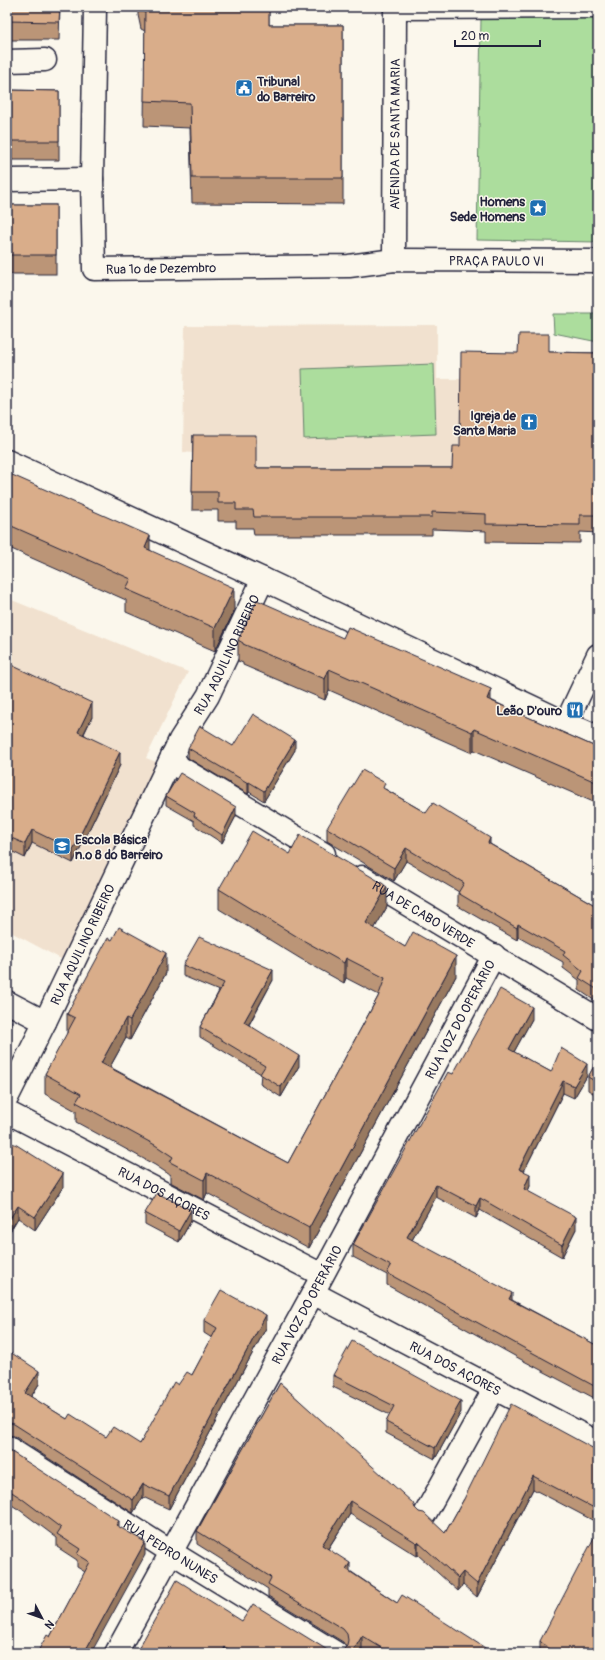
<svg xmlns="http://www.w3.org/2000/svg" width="605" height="1660" viewBox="0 0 605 1660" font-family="Pangolin,sans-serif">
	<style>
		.built { fill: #f1e1cf }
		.green { fill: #acdd9d; stroke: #67806c }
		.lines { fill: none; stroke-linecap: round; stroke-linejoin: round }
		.minor-casing { stroke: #22223b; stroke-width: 25 }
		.minor { stroke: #fbf7ec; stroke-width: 22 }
		.wall { fill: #bb9577; stroke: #22223b }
		.shaded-wall { fill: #987961; stroke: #22223b }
		.building { fill: #d9ad8a; stroke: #22223b }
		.labels { text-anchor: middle; stroke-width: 3; stroke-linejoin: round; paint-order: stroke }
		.poi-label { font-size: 13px; font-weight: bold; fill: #22223b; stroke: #fbf7ec; text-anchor: end }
		.street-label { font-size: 13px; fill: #22223b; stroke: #fbf7ec }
	</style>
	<rect width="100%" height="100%" fill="#fbf7ec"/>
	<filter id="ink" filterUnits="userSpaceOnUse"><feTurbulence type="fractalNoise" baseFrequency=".025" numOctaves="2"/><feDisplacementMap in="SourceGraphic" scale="8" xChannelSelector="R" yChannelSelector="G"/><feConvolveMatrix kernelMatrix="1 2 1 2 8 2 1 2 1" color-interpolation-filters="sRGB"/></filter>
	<g filter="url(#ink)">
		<g class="built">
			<path d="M437 325V379H461L460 464 452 490 451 530H432V535H254L253 528H236V521H218V510L192 509 193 453 183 452 185 326Z"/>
			<path d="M7 598 188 672 146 758 156 762 63 960 7 930Z"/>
		</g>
		<g class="green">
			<path d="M598 16V242L477 240 481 19Z"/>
			<path d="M553 314H598V342L554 333Z"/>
			<path d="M434 364 436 434 304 439 302 369Z"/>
		</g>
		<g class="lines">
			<defs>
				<g id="minor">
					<path id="s1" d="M95 7 92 179 94 269 349 266 394 260 598 261"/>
					<path d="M395 8 598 7"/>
					<path d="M7 61 45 60"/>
					<path d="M7 180 92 179"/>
					<path id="s2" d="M394 260 395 7"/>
					<path d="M7 461 263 579"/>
					<path d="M566 723 598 737"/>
					<path d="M172 756 179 767 324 854"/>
					<path id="s3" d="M362 877 598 1019"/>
					<path d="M7 1002 45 1022"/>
					<path id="s4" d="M7 1098 45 1022 180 740 208 696 263 579 566 723 598 655"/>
					<path id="s5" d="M7 1112 322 1275"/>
					<path id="s6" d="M313 1293 598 1443"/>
					<path id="s7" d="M7 1447 171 1552 336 1653"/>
					<path d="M425 1514 494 1389"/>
					<path id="s8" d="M116 1653 313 1293 494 955"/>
				</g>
			</defs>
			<use href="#minor" class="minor-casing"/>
			<use href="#minor" class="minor"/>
		</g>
		<g class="wall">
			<path d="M7 7H60L59 40H7Z"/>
			<path d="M138 7H269V25H343V204L192 203 190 128 144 126 145 31 141 29 138 15Z"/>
			<path d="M7 90 59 91V160H7Z"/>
			<rect x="7" y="205" width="49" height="69"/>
			<path d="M549 352 598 353V533L580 532V543L486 542V531L432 529V535H254L253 528H236V521H218V510H192L193 435 256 468H452L460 446 518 353Z"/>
			<path d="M7 481 150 550 234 611 215 651 126 612V600L7 547Z"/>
			<path d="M238 640 491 701 598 748V804L474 750 472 753 329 690 325 700 243 665V663L238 661Z"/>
			<path d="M7 663 92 717 84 734 120 765 73 863 32 843 25 858 7 849Z"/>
			<path d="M233 746 295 750 264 801 249 792 248 794 188 758V748Z"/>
			<path d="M385 789 426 813 490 844 598 907V1003L579 990V980L563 968V962L518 937 517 940 458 906V893L459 892 406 861 394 881 327 841V828Z"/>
			<path d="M166 796 236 816 222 843 194 825V821L166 805Z"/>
			<path d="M290 854 387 907 374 929 405 947 456 976 309 1248 207 1193 204 1200 170 1182V1175L155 1165 76 1122V1111L45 1094V1074L67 1034V1014L112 940 166 973 130 1040 126 1038 110 1067 288 1163 379 995 346 978 344 983 301 959 219 909V889Z"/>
			<path d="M183 965 273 980 249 1025 299 1066 281 1097 260 1084 261 1074 200 1037V1027L219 991 183 976Z"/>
			<path d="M532 1019 514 1052 551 1072 587 1076 574 1098 563 1093 524 1171 530 1186 528 1191 576 1229 562 1257 480 1210 476 1218 436 1197 412 1240 512 1300 598 1346V1400L522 1360 387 1285V1275L353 1257V1245L453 1074Z"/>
			<path d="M598 1059V1096L588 1090V1077Z"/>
			<path d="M7 1143 63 1187 35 1230 18 1218 7 1236Z"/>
			<path d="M145 1213 191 1221 179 1242 145 1224Z"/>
			<path d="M204 1320 266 1328 169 1509 143 1497 133 1513 14 1436 7 1435V1350L39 1384 31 1397 67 1419 106 1437 140 1444 178 1385 192 1375 212 1338 204 1333Z"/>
			<path d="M333 1375 461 1412 435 1459 386 1433V1422L390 1415 333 1387Z"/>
			<path d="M280 1383 419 1512 445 1533 464 1499 598 1451V1523L533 1489 477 1597 463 1585 458 1591 418 1555 417 1556 350 1514 328 1549 350 1571 397 1603 493 1653H369L362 1649 360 1653H136L242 1621 335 1653 342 1651 346 1647 343 1642 268 1596V1589L197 1544V1531Z"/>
			<path d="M7 1449 119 1527 145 1555 50 1637 85 1572 77 1567V1560L57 1547V1538L21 1511 7 1502Z"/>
			<path d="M540 1641 598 1653H540Z"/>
		</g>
		<g class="shaded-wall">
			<path d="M150 536V559L145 548Z"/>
			<path d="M234 588V611L215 651V628Z"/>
			<path d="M329 669V690L325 700V679Z"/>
			<path d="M491 689V710L487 699Z"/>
			<path d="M92 703V717L78 745V732Z"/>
			<path d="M474 729V750L472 753V732Z"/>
			<path d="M295 740V750L264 801V791Z"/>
			<path d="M120 752V765L73 863V850Z"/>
			<path d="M249 782V792L248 794V783Z"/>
			<path d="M236 807V816L222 843V835Z"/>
			<path d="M32 830V843L25 858V844Z"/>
			<path d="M490 838V850L488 843Z"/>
			<path d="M406 848V861L394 881V868Z"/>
			<path d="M387 887V907L366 943V923Z"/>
			<path d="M518 924V937L517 940V928Z"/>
			<path d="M166 953V973L130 1040V1020Z"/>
			<path d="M456 956V976L309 1248V1228Z"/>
			<path d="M346 958V978L344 983V963Z"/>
			<path d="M273 970V980L244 1033V1022Z"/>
			<path d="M532 1007V1019L509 1061V1049Z"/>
			<path d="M126 1018V1038L101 1083V1063Z"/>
			<path d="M11 1021V1044L7 1050V1027Z"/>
			<path d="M299 1056V1066L281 1097V1087Z"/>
			<path d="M587 1064V1076L574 1098V1086Z"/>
			<path d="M563 1081V1093L519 1181V1169Z"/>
			<path d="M207 1173V1193L204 1200V1180Z"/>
			<path d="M63 1174V1187L35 1230V1217Z"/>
			<path d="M530 1174V1186L524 1201V1189Z"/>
			<path d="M436 1185V1197L407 1249V1237Z"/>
			<path d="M480 1198V1210L476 1218V1206Z"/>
			<path d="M18 1206V1218L7 1236V1223Z"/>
			<path d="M191 1210V1221L179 1242V1231Z"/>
			<path d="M576 1217V1229L562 1257V1245Z"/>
			<path d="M512 1293V1305L509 1299Z"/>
			<path d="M266 1315V1328L169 1509V1496Z"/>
			<path d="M39 1371V1384L25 1406V1393Z"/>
			<path d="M461 1401V1412L435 1459V1448Z"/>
			<path d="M533 1476V1489L477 1597V1584Z"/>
			<path d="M143 1484V1497L133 1513V1500Z"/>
			<path d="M350 1501V1514L322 1558V1545Z"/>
			<path d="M119 1521V1534L116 1525Z"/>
			<path d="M145 1542V1555L91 1653H84Z"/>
			<path d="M418 1542V1555L417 1556V1543Z"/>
			<path d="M350 1563V1576L346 1569Z"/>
			<path d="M463 1572V1585L458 1591V1578Z"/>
			<path d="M362 1636V1649L360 1653H352Z"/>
			<path d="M225 1647V1653H222Z"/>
		</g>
		<g class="building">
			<path d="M7 7H60L59 22 7 21Z"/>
			<path d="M145 7H269V25H343V178H192L190 103 144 101Z"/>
			<path d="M7 90 59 91V141H7Z"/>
			<rect x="7" y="205" width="49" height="50"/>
			<path d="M519 334H549V352L598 353V515H580V525L486 524V514L432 512V517H254L253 510H236V503H218V492H192L193 435H256V468H452L453 446H460L461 352 518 353Z"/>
			<path d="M10 474 150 536 145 548 234 588 215 628 126 589 131 579 7 524V481Z"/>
			<path d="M257 600 343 638 348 627 491 689 487 699 598 748V783L474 729 472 732 329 669 325 679 243 644V643L238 640Z"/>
			<path d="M7 663 92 703 78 732 120 752 73 850 32 830 25 844 7 836Z"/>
			<path d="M253 714 295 740 264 791 249 782 248 783 188 748 200 726 233 746Z"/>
			<path d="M362 770 385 783 383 788 426 813 433 803 490 838 488 843 598 907V990L579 978 583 971 563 955 565 951 518 924 517 928 458 893 464 883 406 848 394 868 327 828Z"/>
			<path d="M180 773 236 807 222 835 194 816 195 813 166 796Z"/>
			<path d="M252 831 290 854 300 835 382 883 387 887 366 923 405 947 413 932 456 956 309 1228 207 1173 204 1180 170 1162 173 1157 155 1145 76 1102 81 1094 45 1074 75 1018 67 1014 108 938 112 940 119 927 166 953 130 1020 126 1018 101 1063 288 1163 378 997 385 978 346 958 344 963 301 939 219 889Z"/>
			<path d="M199 937 273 970 244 1022 299 1056 281 1087 260 1074 265 1066 200 1027 224 983 183 965Z"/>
			<path d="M500 989 532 1007 509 1049 551 1072 561 1048 587 1064 574 1086 563 1081 519 1169 530 1174 524 1189 576 1217 562 1245 480 1198 476 1206 436 1185 407 1237 512 1293 509 1299 598 1346V1388L522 1347 387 1273 391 1266 353 1245 448 1072 453 1074Z"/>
			<path d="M7 1007 11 1021 7 1027Z"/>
			<path d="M598 1059V1083L588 1077Z"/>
			<path d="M7 1143 15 1144 63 1174 35 1217 18 1206 7 1223Z"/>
			<path d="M157 1193 191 1210 179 1231 145 1213Z"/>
			<path d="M221 1290 266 1315 169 1496 143 1484 133 1500 14 1424 7 1422V1350L39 1371 25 1393 67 1419 70 1414 106 1437 113 1427 140 1444 174 1382 178 1385 187 1372 192 1375 217 1328 204 1320Z"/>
			<path d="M352 1341 461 1401 435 1448 386 1422 394 1406 333 1375Z"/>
			<path d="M280 1383 413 1503 415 1508 419 1512 424 1513 445 1533 464 1499 511 1404 598 1451V1510L533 1476 477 1584 463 1572 458 1578 418 1542 417 1543 350 1501 322 1545 350 1563 346 1569 397 1603 402 1595 493 1653H390L362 1636 352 1653H235L225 1647 222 1653H201L198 1651 197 1653H136L177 1580 242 1621 253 1604 329 1651 335 1653 342 1651 347 1646 348 1640 347 1634 343 1629 268 1584 271 1578 269 1576 197 1531Z"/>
			<path d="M7 1449 119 1521 116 1525 145 1542 84 1653H37L47 1635 50 1637 90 1562 77 1554 80 1549 57 1534 61 1528 21 1498 7 1489Z"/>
			<path d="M598 1530V1650L597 1653H553L540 1641Z"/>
		</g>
	</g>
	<defs>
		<symbol id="civic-square" viewBox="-11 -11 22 22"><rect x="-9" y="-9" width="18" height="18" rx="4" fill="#1f6fb2" stroke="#fbf7ec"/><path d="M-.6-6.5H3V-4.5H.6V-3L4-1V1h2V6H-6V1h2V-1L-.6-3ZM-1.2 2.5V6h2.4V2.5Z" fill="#fff"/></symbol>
		<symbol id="sight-square" viewBox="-11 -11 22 22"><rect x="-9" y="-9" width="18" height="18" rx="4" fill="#1f6fb2" stroke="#fbf7ec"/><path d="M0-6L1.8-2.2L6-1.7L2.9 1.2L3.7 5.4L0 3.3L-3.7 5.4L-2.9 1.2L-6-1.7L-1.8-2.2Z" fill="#fff"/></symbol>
		<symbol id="church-square" viewBox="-11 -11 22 22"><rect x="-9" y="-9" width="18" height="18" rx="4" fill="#1f6fb2" stroke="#fbf7ec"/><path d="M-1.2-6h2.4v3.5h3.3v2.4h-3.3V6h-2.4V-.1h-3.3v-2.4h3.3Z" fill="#fff"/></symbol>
		<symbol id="restaurant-square" viewBox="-11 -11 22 22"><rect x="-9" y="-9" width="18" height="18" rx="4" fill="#1f6fb2" stroke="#fbf7ec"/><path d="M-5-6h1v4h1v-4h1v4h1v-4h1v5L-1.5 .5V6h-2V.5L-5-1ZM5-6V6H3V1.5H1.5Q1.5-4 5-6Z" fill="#fff"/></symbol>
		<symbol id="school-square" viewBox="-11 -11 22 22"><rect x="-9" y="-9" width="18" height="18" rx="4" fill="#1f6fb2" stroke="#fbf7ec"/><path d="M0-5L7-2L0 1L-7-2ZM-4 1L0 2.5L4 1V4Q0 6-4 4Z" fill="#fff"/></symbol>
	</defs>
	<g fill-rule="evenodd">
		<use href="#civic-square" x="234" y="78" width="20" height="20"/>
		<use href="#sight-square" x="528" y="198" width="20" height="20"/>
		<use href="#church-square" x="519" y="412" width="20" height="20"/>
		<use href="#restaurant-square" x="565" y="700" width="20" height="20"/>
		<use href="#school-square" x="52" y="836" width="20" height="20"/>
	</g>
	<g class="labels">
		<g class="poi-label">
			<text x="257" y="86" text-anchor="start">Tribunal<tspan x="257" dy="15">do Barreiro</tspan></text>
			<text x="525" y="206">Homens<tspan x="525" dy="15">Sede Homens</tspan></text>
			<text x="516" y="420">Igreja de<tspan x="516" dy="15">Santa Maria</tspan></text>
			<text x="562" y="715">Leão D'ouro</text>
			<text x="75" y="844" text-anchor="start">Escola Básica<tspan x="75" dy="15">n.º 8 do Barreiro</tspan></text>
		</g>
		<g class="street-label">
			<text dy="5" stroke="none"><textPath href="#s2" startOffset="126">AVENIDA DE SANTA MARIA</textPath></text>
			<text dy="5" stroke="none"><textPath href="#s1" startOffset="665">PRAÇA PAULO VI</textPath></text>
			<text transform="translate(161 268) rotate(-1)" y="5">Rua 1º de Dezembro</text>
			<text dy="5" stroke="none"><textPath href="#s4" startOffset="495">RUA AQUILINO RIBEIRO</textPath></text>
			<text dy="5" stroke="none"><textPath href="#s3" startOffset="72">RUA DE CABO VERDE</textPath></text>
			<text dy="5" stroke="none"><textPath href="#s4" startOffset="171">RUA AQUILINO RIBEIRO</textPath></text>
			<text dy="5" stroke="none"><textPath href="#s8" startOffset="721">RUA VOZ DO OPERÁRIO</textPath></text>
			<text dy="5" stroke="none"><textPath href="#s5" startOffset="177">RUA DOS AÇORES</textPath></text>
			<text dy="5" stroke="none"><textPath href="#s8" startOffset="397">RUA VOZ DO OPERÁRIO</textPath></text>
			<text dy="5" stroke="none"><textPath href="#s6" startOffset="161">RUA DOS AÇORES</textPath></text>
			<text dy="5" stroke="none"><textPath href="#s7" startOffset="194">RUA PEDRO NUNES</textPath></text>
		</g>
	</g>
	<rect width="605" height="1660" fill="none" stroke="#fbf7ec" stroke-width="24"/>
	<rect x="12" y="12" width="581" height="1636" fill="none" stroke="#22223b" stroke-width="1.5" filter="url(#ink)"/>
	<g transform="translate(42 1618) rotate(131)" stroke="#fbf7ec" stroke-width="3" paint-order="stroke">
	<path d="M0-3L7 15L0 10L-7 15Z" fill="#22223b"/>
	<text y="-6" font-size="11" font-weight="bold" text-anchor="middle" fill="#22223b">N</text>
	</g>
	<path d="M455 40v6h85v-6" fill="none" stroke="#22223b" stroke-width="2"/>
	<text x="461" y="40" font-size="12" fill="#22223b" stroke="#fbf7ec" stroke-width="3" paint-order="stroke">20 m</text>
</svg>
